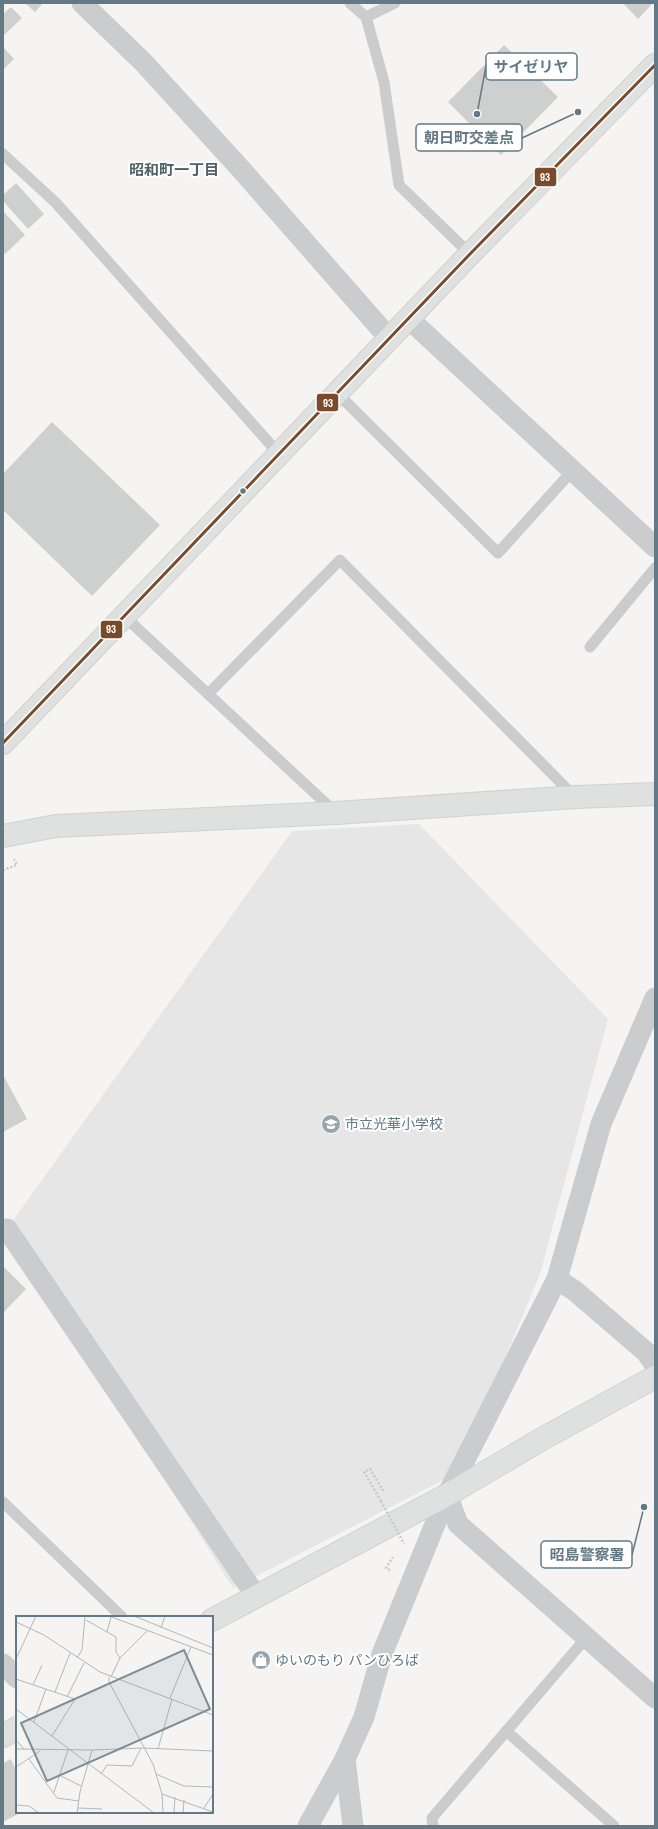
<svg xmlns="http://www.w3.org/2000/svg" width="658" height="1829" viewBox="0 0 658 1829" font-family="'Archivo Narrow','Noto Sans JP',sans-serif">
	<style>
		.built { fill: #e5e6e5 }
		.building { fill: #cecfcf }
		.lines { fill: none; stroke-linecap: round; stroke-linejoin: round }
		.secondary-casing { stroke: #d0d2d2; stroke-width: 24 }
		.path { stroke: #c8caca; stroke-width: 2.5; stroke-dasharray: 2 2; stroke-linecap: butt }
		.lane { stroke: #cacccd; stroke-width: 11 }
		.street { stroke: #cacccd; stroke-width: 21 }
		.secondary { stroke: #dfe0e0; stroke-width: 22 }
		.path-bridge { stroke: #c8caca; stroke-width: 2.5; stroke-dasharray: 2 2; stroke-linecap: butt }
		.bus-1-casing { stroke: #fff; stroke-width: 6 }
		.bus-1 { stroke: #7a4b2a; stroke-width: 3 }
		.bus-dot { fill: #637985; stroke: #fff; stroke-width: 1.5 }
		.labels { text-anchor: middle; stroke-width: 4; stroke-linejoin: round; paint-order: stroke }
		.poi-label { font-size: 14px; fill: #637985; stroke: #fff; text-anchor: start }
		.neighbourhood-label { font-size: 15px; font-weight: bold; fill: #516169; stroke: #fff }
		.inset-road { fill: none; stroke: #aeb8bd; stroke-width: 1 }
		.view { fill: #7c8e98; fill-opacity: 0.15; stroke: #7c8e98; stroke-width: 2 }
		.inset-edge { fill: none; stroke: #637985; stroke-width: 2 }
		.leader { fill: none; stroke: #637985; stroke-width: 1.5 }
		.callout-dot { fill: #637985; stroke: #fff; stroke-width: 1.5 }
		.callout { fill: #fff; stroke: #637985; stroke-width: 1.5 }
		.callout-label { font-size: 15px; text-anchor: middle; font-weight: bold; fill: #637985 }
		.line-badge { stroke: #fff; stroke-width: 1.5 }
		.badge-label { font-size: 11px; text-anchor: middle; font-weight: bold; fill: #fff }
	</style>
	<rect width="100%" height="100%" fill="#f5f4f3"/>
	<path class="built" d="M419 824 608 1019 540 1274 457 1473 233 1588 7 1229 292 831Z"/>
	<g class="building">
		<path d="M25 3H43L35 12Z"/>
		<path d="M623 3H653L638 19Z"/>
		<path d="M11 7 22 18 3 36V14Z"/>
		<path d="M504 45 558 97 501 155 448 102Z"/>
		<path d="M3 47 14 59 3 70Z"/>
		<path d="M16 183 44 214 28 229 3 201V195Z"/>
		<path d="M3 211 25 235 5 254 3 252Z"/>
		<path d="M52 422 160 525 92 596 3 510V474Z"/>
		<path d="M3 1075 27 1119 3 1132Z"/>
		<path d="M3 1266 26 1289 3 1313Z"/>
		<path d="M11 1759 17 1772V1812H22L3 1822V1763Z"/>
	</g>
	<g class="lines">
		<defs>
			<g id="secondary">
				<path d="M3 743 470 254 655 65"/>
				<path d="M3 836 56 826 336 813 576 797 655 794"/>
				<path d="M212 1620 447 1495 542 1439 655 1377"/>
				<path d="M3 1736 17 1728"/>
			</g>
		</defs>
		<use href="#secondary" class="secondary-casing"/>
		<g class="path">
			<path d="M3 870 17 865 14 859"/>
			<path d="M381 1501 364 1472 370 1469 384 1492"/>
			<path d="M390 1570 386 1568 393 1557"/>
		</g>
		<g class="lane">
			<path d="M350 3 366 17 384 82 399 185 470 254"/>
			<path d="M366 17 395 3"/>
			<path d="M3 154 56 203 279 454"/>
			<path d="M337 393 498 553 573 470"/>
			<path d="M124 616 335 812"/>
			<path d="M590 647 655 568"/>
			<path d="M209 693 340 560 575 797"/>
			<path d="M3 1502 122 1617"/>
			<path d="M506 1731 614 1826"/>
			<path d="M433 1826 432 1818 586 1638"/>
		</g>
		<g class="street">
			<path d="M82 3 143 62 239 167 389 338"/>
			<path d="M408 318 655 547"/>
			<path d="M3 1234 7 1229 256 1596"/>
			<path d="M557 1279 575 1291 646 1352 655 1365"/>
			<path d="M447 1495 458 1524 655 1698"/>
			<path d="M3 1664 17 1678"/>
			<path d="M345 1759 353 1826"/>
			<path d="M308 1826 345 1759 364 1717 382 1654 447 1495 557 1279 601 1124 655 998"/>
		</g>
		<use href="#secondary" class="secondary"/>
		<path class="path-bridge" d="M381 1501 404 1544"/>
		<defs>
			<path id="bus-1" d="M3 743 470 254 655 65"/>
		</defs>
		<use href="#bus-1" class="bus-1-casing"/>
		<use href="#bus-1" class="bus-1"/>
	</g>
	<defs>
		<symbol id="school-disc" viewBox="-11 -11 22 22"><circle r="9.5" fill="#96a4ac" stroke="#fff"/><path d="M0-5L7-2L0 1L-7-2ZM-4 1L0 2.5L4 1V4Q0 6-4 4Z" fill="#fff"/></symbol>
		<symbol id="shop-disc" viewBox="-11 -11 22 22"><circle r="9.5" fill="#96a4ac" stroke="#fff"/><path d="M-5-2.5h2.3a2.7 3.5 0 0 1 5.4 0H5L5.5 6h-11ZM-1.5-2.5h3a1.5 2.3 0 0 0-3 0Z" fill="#fff"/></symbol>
	</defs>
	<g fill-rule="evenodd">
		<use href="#school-disc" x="320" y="1113" width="22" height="22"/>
		<use href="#shop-disc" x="250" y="1649" width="22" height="22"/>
	</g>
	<circle class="bus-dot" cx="243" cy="491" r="3.5"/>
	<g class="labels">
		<g class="poi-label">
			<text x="345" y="1129">市立光華小学校</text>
			<text x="275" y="1665">ゆいのもり パンひろば</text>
		</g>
		<g class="neighbourhood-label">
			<text x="174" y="175">昭和町一丁目</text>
		</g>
	</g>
	<g transform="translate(16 1616)">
		<rect width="197" height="197" fill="#f5f4f3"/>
		<path class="inset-road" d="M93 0 197 39M118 0 197 32M70 4 100 21V36L104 42M0 6 28 19 84 56 197 99M145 12 149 0M91 16 95 1M61 42 66 34 69 0M0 43 20 0M93 61V66L137 148 146 178 147 197M95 61 104 42 131 15M0 63 59 83 36 120M17 69 26 49M39 76 54 37M51 81 68 47M154 82 175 31M0 93 138 197M18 106 30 73M0 124 8 133M0 133 76 134 127 132 197 135M142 133 156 83M13 143 41 182 63 185M0 151 24 135M85 158 91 149 116 150 125 132M140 158 168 170 197 171M43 159 65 170M38 176 52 134M146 178 197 196M0 189 13 190 23 197M62 192 86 193M188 192 197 178M61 197 64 176 76 134M158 197 159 181M167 197 168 184"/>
		<path class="view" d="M168 34 194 93 31 165 5 107Z"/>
		<rect width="197" height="197" class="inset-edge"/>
	</g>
	<path class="leader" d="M477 114L486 66M578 112L522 138M644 1507L632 1555"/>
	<g class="callout-dot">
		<circle cx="477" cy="114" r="4"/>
		<circle cx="578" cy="112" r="4"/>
		<circle cx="644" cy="1507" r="4"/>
	</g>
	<g class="callout">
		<rect x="486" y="53" width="91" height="27" rx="4"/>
		<rect x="416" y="124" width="106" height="27" rx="4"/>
		<rect x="541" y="1541" width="91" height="27" rx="4"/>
	</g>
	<g class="callout-label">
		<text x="531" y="72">サイゼリヤ</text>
		<text x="469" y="143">朝日町交差点</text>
		<text x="587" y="1560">昭島警察署</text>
	</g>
	<g class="line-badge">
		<rect x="534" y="167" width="23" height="20" rx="4" fill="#7a4b2a"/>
		<rect x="316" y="393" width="23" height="19" rx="4" fill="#7a4b2a"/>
		<rect x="100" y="620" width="23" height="19" rx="4" fill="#7a4b2a"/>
	</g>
	<g class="badge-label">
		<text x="545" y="181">93</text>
		<text x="328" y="407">93</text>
		<text x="111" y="633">93</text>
	</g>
	<rect width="658" height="1829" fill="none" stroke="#637985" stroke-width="8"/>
</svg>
